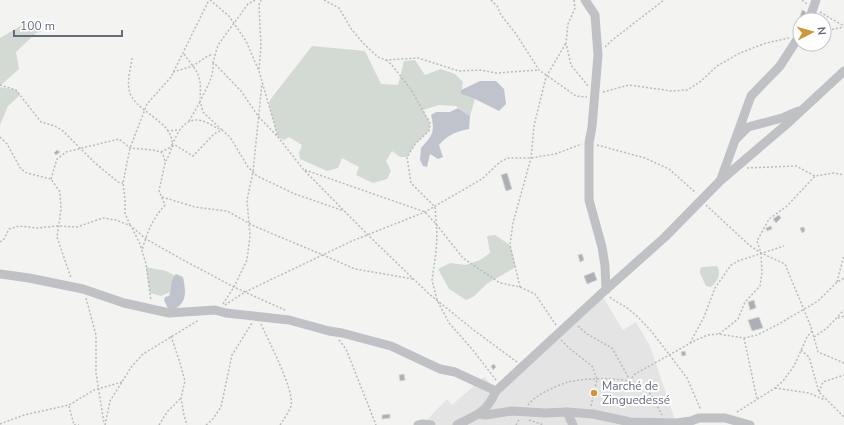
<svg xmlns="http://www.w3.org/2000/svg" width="844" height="425" viewBox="0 0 844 425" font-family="'Nunito Sans',sans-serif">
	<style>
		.built { fill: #e4e4e4 }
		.green { fill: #d2dad3 }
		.water { fill: #c0c3cb }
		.building { fill: #adafb7; stroke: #d4d5d3 }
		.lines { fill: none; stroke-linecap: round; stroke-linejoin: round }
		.path { stroke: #b9babd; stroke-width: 1.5; stroke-dasharray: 2 2; stroke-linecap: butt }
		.minor { stroke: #c0c1c5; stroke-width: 9 }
		.poi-dot { fill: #cf9736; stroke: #fff; stroke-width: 1.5 }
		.labels { text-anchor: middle; stroke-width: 4; stroke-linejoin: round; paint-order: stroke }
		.poi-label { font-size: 12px; fill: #666a7e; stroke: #fff; text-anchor: start }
	</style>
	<rect width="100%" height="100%" fill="#f3f4f1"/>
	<path class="built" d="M601 294 623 330 636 322 650 346 676 423 665 425H418L423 424 447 399 452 405 484 377 496 390Z"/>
	<g class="green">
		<path d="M38 21 41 32 36 33 16 52 19 69 1 85H0V38L24 24Z"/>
		<path d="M312 46 365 51 381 84 398 85 404 61 415 60 425 75 441 69 455 74 463 82 461 94 475 99 470 116 456 106 439 105 423 110 430 123 429 131 415 144 407 157H400L392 151 386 161 391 171 387 179 373 183 356 175 359 167 342 158 338 168 327 171 300 159 299 153 302 145 289 137 284 140 278 137 269 105 270 100Z"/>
		<path d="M0 87 16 90 20 95 8 106 0 125Z"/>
		<path d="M495 235 510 245 516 267 488 283 473 297 466 300 449 289 438 269 450 263 466 265 480 260 490 253 487 236Z"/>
		<path d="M717 266C722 274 717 282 711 287L706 286 700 273V269L702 267Z"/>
		<path d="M146 267 166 271 174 275 172 280 170 292 161 296 150 293Z"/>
	</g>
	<g class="water">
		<path d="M480 81H496L504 89 506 104 499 111 475 99 461 94V90Z"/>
		<path d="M458 108 470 116 469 129C455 132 449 134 439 145L443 157 438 159 430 154 427 167 423 166 420 160 421 148C433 135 435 132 431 115L436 112H450Z"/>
		<path d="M176 274 183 277C185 288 188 299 178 307 175 309 173 310 169 311L164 300 165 297 169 296C172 288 170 278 176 274Z"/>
	</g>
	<g class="building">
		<path d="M802 10 806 12 804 19 800 17Z"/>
		<path d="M57 150 60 152 56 155 54 153Z"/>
		<path d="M507 173 512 189 506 191 501 175Z"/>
		<path d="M779 215 781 218 776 223 773 219Z"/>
		<path d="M771 226 772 229 767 231 766 228Z"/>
		<path d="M804 227 805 231 802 233 800 228Z"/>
		<path d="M582 254 584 260 580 262 578 255Z"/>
		<path d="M594 272 597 280 587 284 584 276Z"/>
		<path d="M754 300 756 308 750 310 748 302Z"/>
		<path d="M759 317 763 328 752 331 748 320Z"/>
		<path d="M685 351 686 355 682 356 681 352Z"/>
		<path d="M494 364 496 367 493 370 491 366Z"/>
		<path d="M404 374 405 380 400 381 399 375Z"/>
		<path d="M390 414V418L382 419V415Z"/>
	</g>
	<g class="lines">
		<g class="path">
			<path d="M210 0 229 16 246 41 259 71 278 137 303 169 368 235 429 294 475 331 517 362"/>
			<path d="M255 0 248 4 218 45 213 62 241 91 258 116 277 136"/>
			<path d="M324 0 339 8 352 30 364 44 378 57 386 60 418 58 459 71 480 70 496 73 539 70"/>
			<path d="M491 0 497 6 501 15 516 34 539 70 576 96 587 97"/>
			<path d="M574 0 575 8 568 24 566 43 571 65 588 86"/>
			<path d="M802 0 807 4"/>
			<path d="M820 12 844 26"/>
			<path d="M824 31 844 27"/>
			<path d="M605 47 611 41 664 0"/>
			<path d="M184 54C197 72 202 74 200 98"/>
			<path d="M132 58C131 68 127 79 129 89 132 112 175 120 172 146 171 151 168 157 166 161"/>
			<path d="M386 60 391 64 410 88 430 123 429 131 415 144 407 157 411 183 435 207 437 234 436 252 432 280 437 300 449 323 472 349 496 380"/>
			<path d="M213 63C214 77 206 89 200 101L203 112 222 130"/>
			<path d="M259 69 261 47 259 5 261 0"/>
			<path d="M173 72 193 66 206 57 213 54"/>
			<path d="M0 85 16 90 41 122 55 126 63 131 95 163 118 182 123 183"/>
			<path d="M603 92 629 85 672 91 687 90 700 82 717 66 740 53 766 43 789 38"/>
			<path d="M189 121 200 102"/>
			<path d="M167 131 179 130"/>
			<path d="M0 137 7 144 21 169 27 173 51 179 60 192 61 210 57 237 71 278"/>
			<path d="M172 145C178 132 185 116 202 121 208 122 214 127 219 129"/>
			<path d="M597 145 645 158 669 169 696 193"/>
			<path d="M161 152 175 145 193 156 214 134 222 130 230 137 248 167 257 176 295 194 344 211"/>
			<path d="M747 168 796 166 815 176 834 173 844 175"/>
			<path d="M305 170 425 212 436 224 463 258 500 283 520 287 535 294 556 325"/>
			<path d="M51 179 57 159 66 152 119 139 130 148 153 150 161 152 164 157 165 163 159 191 165 205C151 221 148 231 142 250"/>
			<path d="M162 197 195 207 227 211 254 226 323 255 355 269 413 279"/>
			<path d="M706 205 749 245 761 253 785 264 811 327 818 352 844 363"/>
			<path d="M130 225 125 213V199L123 183 130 148 147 104 171 77 209 0"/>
			<path d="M132 228 140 244 146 264 151 301"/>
			<path d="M0 242 4 239 9 229 19 226 37 228 58 226 77 227 103 218 116 220 131 226 146 239 185 261 234 287 287 311"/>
			<path d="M837 282 844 255"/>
			<path d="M520 287 510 245 513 223 531 158 534 126 546 77 566 43"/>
			<path d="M610 297 612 299 626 307 638 317 652 332 687 378 700 408V410"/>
			<path d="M86 298 96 335V373L104 423"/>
			<path d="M223 304 234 287 247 260 250 236 247 200 253 172 262 83"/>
			<path d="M225 305 245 292 352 241 425 212 482 179 500 162 508 158H531L555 154 582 144"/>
			<path d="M838 318 844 316"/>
			<path d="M261 324C268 340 295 391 291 406 289 412 284 419 280 425"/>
			<path d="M578 326 587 334 612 348 630 380 635 374 696 340 708 335 718 334 744 338 757 335 777 325 818 301 836 283 844 278"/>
			<path d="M719 334 738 319 745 302 760 286 762 273 761 253 757 241 769 219 787 206 815 176"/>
			<path d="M171 336 180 363 185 381 181 398 184 415 187 425"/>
			<path d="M814 337 827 328 844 310"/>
			<path d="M744 338 757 399"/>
			<path d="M339 340 346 349 376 425"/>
			<path d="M561 340 570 349 592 366 597 379 591 406"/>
			<path d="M690 343 704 317 715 288 731 265 738 261 784 246"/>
			<path d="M801 350 809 357 819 392 844 417"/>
			<path d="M775 388 809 393 825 400"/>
			<path d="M819 392 823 382 844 375"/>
			<path d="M528 405C535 395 556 386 568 382 584 378 631 376 644 387 652 394 657 406 662 415"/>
			<path d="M69 406 74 425"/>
			<path d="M737 412 775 388 783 381 794 366 807 337 812 331"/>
			<path d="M529 420 544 425"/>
			<path d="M0 424 24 415 69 405 94 390 122 382"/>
			<path d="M74 425H79"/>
			<path d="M105 425 110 401 132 366 143 354 199 320"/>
			<path d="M159 425 167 412 180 399"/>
			<path d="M206 425 213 419 221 407 232 355 252 323"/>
			<path d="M516 425 519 420"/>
		</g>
		<g class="minor">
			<path d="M585 0 595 15 598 55 592 127 589 143V200L602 247 605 266 606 290"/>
			<path d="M809 20 816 0"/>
			<path d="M736 139 748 127 782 118 798 111"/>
			<path d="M721 179 751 96 780 66 800 35"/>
			<path d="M0 274 29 278 83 289 124 303 169 313 215 310 226 313 289 320 329 331 342 333 391 346 440 369 455 372 496 391"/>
			<path d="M567 412 573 425"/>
			<path d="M479 414 486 415 512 411 545 413 567 412 593 414 630 422 676 423 691 421 699 418H725L750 425"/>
			<path d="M418 425 423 424 431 425"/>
			<path d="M457 425C478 414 486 413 496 391L601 294 665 237 720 181 788 123 844 71"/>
		</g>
	</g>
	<circle class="poi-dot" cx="594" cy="393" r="4"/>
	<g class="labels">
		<g class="poi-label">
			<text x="602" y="390">Marché de<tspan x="602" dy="14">Zinguedessé</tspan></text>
		</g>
	</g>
	<g transform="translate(812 32) rotate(84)"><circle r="19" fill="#ffffff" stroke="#c2c3cb"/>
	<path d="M0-3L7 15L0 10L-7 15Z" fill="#cf9736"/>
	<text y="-6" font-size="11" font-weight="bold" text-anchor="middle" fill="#666a7e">N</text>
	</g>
	<path d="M14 30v6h108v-6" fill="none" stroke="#666a7e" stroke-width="2"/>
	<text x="20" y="30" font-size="12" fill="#666a7e" stroke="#ffffff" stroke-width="3" paint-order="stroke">100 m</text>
</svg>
